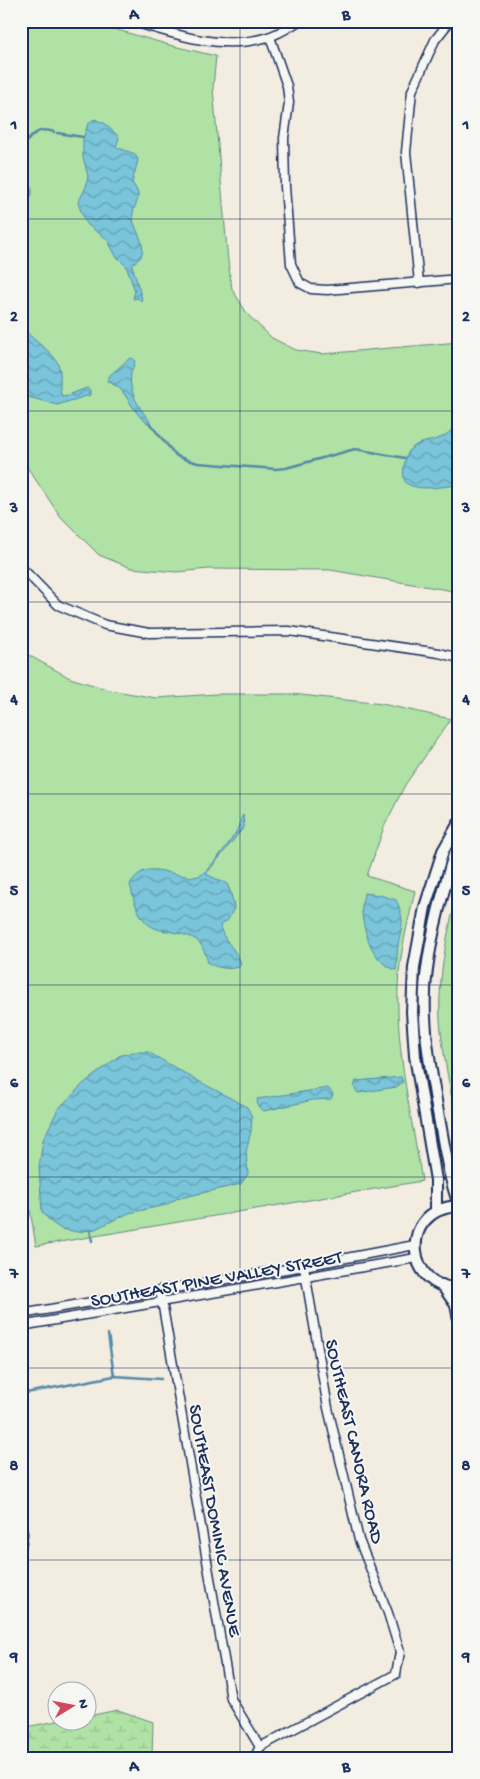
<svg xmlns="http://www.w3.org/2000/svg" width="480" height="1779" viewBox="0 0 480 1779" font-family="'Gochi Hand',sans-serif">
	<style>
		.green { fill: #afe2a4; stroke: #658881 }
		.wetland { fill: url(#wetland-marsh); stroke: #658881 }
		.water { fill: url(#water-waves); stroke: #5489a8 }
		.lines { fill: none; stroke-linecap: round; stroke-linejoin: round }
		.stream { stroke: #5489a8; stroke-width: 2.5 }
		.minor-casing { stroke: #1b2f5e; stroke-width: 11 }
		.tertiary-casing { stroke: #1b2f5e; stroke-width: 14 }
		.minor { stroke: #f6f6f2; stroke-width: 8 }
		.tertiary { stroke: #f6f6f2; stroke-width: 10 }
		.grid { fill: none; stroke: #1b2f5e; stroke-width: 1; stroke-opacity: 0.55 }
		.labels { text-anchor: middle; stroke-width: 4; stroke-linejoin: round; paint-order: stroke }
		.street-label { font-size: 19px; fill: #1b2f5e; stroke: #f6f6f2 }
		.neatline { fill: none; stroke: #1b2f5e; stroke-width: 2 }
		.grid-label { font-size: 16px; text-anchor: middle; font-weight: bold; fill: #1b2f5e }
	</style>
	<defs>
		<pattern id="wetland-marsh" width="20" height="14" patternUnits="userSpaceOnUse" patternTransform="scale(1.25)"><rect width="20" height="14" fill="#afe2a4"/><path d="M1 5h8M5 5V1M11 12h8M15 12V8" fill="none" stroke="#96c290"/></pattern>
		<pattern id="water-waves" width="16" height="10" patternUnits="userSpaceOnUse" patternTransform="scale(1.25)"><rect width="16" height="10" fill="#7ac5da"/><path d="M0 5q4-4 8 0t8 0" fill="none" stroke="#63a0b4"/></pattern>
	</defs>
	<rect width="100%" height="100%" fill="#f2ede0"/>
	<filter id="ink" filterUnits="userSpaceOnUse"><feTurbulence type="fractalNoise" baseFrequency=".02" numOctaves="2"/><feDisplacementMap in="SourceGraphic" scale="10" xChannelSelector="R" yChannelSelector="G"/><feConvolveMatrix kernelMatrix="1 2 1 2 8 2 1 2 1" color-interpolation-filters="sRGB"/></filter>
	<g filter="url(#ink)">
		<g class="green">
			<path d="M21 21H95L104 26 173 46 216 56 213 88 228 261 232 289 248 315 272 338 296 350 322 354 459 342V592L330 570 209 569 177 572 131 568 99 555 60 516 21 458Z"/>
			<path d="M21 649 30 656 70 678 110 690 156 698 217 694H292L382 704 451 719 405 785 384 827 367 876 415 891C408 923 399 955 398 988 396 1053 412 1118 422 1181L36 1246 21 1156Z"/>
			<path d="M459 892V1137C453 1102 445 1067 441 1031 436 992 446 929 459 892Z"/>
		</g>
		<path class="wetland" d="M118 1710 153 1722 152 1758H21V1728L57 1721 88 1722V1716Z"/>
		<g class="water">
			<path d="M94 119 104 123 118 136 119 138 116 147 135 154 138 160 132 183C146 200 131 203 133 219 135 230 145 242 142 253 141 259 136 261 132 265L142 299 141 301 138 298 133 299 135 291 126 266 116 256 107 239 88 225 84 219 78 203 86 187 88 176 83 157V139L88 124Z"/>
			<path d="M21 176C44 195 25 197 22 214 21 221 24 227 21 234Z"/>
			<path d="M21 322C28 340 47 346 56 360 64 372 57 384 62 396L68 395 87 388 90 390V395L57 405 21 395Z"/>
			<path d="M130 358 134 359C136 365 132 367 131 373 128 392 139 407 149 420L150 424C137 419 130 400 121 390 117 385 111 384 107 381L110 375Z"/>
			<path d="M459 421V485C445 486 418 492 406 483 403 478 403 473 404 467 408 437 425 446 444 436 451 432 454 427 459 421Z"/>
			<path d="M243 815 244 827 206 874 227 884 231 893 234 908 228 920 220 925C222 940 236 949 241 963L239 967C228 970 218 968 208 963 206 955 203 944 195 939 186 934 172 932 161 930 140 926 134 903 130 884 145 860 163 873 186 876 190 877 197 877 201 875 208 871 234 838 237 830 240 824 240 820 243 815Z"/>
			<path d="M364 893 380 895 396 900C405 919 402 926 398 945 397 953 397 961 396 970 373 963 364 934 362 913 361 907 363 899 364 893Z"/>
			<path d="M133 1052H148L191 1077 247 1107 252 1117 251 1131 246 1152 248 1174 241 1184 176 1199 166 1205 129 1213 95 1229 78 1232 61 1229 51 1222 42 1212 39 1167 43 1140 58 1109 83 1084 119 1056Z"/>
			<path d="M401 1077 403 1082 396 1087 358 1093 354 1087 356 1081Z"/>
			<path d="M328 1088 333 1094 331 1099 313 1100 264 1111 258 1106 257 1099Z"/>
		</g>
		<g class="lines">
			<g class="stream">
				<path d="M57 133 83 137"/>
				<path d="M21 148C31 136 38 126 54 132"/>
				<path d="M150 424 173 452 177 456 187 460 198 463 276 469 286 468 355 449 405 458"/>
				<path d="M90 1230 92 1241"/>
				<path d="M108 1334 114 1376"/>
				<path d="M21 1394 114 1376 161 1379"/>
			</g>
			<defs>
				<g id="minor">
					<path d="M131 21C176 35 222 51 268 37 279 34 289 27 299 21"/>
					<path d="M270 37 287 86 289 103 284 138 285 187 291 264 300 283 311 289 327 290 459 279"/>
					<path d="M419 283 406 152 412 91 435 40 450 21"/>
					<path d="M21 567 58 605 105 625 149 633 289 631 439 653 459 658"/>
					<path d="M160 1290 231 1699 260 1747"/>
					<path d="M21 1314 304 1266 415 1245"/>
					<path d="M21 1326 416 1258"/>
					<path d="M21 1523 23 1534 21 1548"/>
					<path d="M260 1747 396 1674 400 1652 388 1613 359 1540 328 1408 304 1266"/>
					<path d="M254 1758 260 1747"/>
				</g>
				<g id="tertiary">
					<path d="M459 847 454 855C443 892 432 930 427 969 420 1016 430 1066 438 1112 444 1144 448 1174 459 1205"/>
					<path d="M459 1206C394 1209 409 1294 459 1287"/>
					<path d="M436 1211V1180L415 1056 412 1012 414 967 425 907 443 851 459 823"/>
					<path d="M442 1285 456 1305 459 1319"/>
				</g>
			</defs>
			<use href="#minor" class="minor-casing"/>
			<use href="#tertiary" class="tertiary-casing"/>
			<use href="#minor" class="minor"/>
			<use href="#tertiary" class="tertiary"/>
		</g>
	</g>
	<path class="grid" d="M240 21V1758M21 219H459M21 411H459M21 602H459M21 794H459M21 985H459M21 1177H459M21 1368H459M21 1560H459"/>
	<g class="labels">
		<g class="street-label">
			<text transform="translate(216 1277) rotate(-10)" y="7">SOUTHEAST PINE VALLEY STREET</text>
			<text transform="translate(356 1441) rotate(77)" y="7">SOUTHEAST CANORA ROAD</text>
			<text transform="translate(217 1520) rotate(80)" y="7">SOUTHEAST DOMINIC AVENUE</text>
		</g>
	</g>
	<rect width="480" height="1779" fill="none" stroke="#f6f6f2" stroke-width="55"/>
	<g transform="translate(72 1706) rotate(80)"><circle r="24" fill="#f6f6f2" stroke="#9ea6b7"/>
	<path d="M0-4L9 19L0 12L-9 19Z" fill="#d1495b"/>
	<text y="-8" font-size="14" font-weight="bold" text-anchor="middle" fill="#1b2f5e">N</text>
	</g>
	<rect x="28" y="28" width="424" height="1724" class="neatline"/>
	<g class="grid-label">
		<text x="134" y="19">A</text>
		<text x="346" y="19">B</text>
		<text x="14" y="129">1</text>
		<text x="466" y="129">1</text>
		<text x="14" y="321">2</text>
		<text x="466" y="321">2</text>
		<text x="14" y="512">3</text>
		<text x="466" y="512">3</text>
		<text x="14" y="704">4</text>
		<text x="466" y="704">4</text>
		<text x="14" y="895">5</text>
		<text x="466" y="895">5</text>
		<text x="14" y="1087">6</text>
		<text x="466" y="1087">6</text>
		<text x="14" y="1278">7</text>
		<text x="466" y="1278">7</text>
		<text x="14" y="1470">8</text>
		<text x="466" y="1470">8</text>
		<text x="14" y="1661">9</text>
		<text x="466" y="1661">9</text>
		<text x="134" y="1771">A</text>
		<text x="346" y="1771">B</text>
	</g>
</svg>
